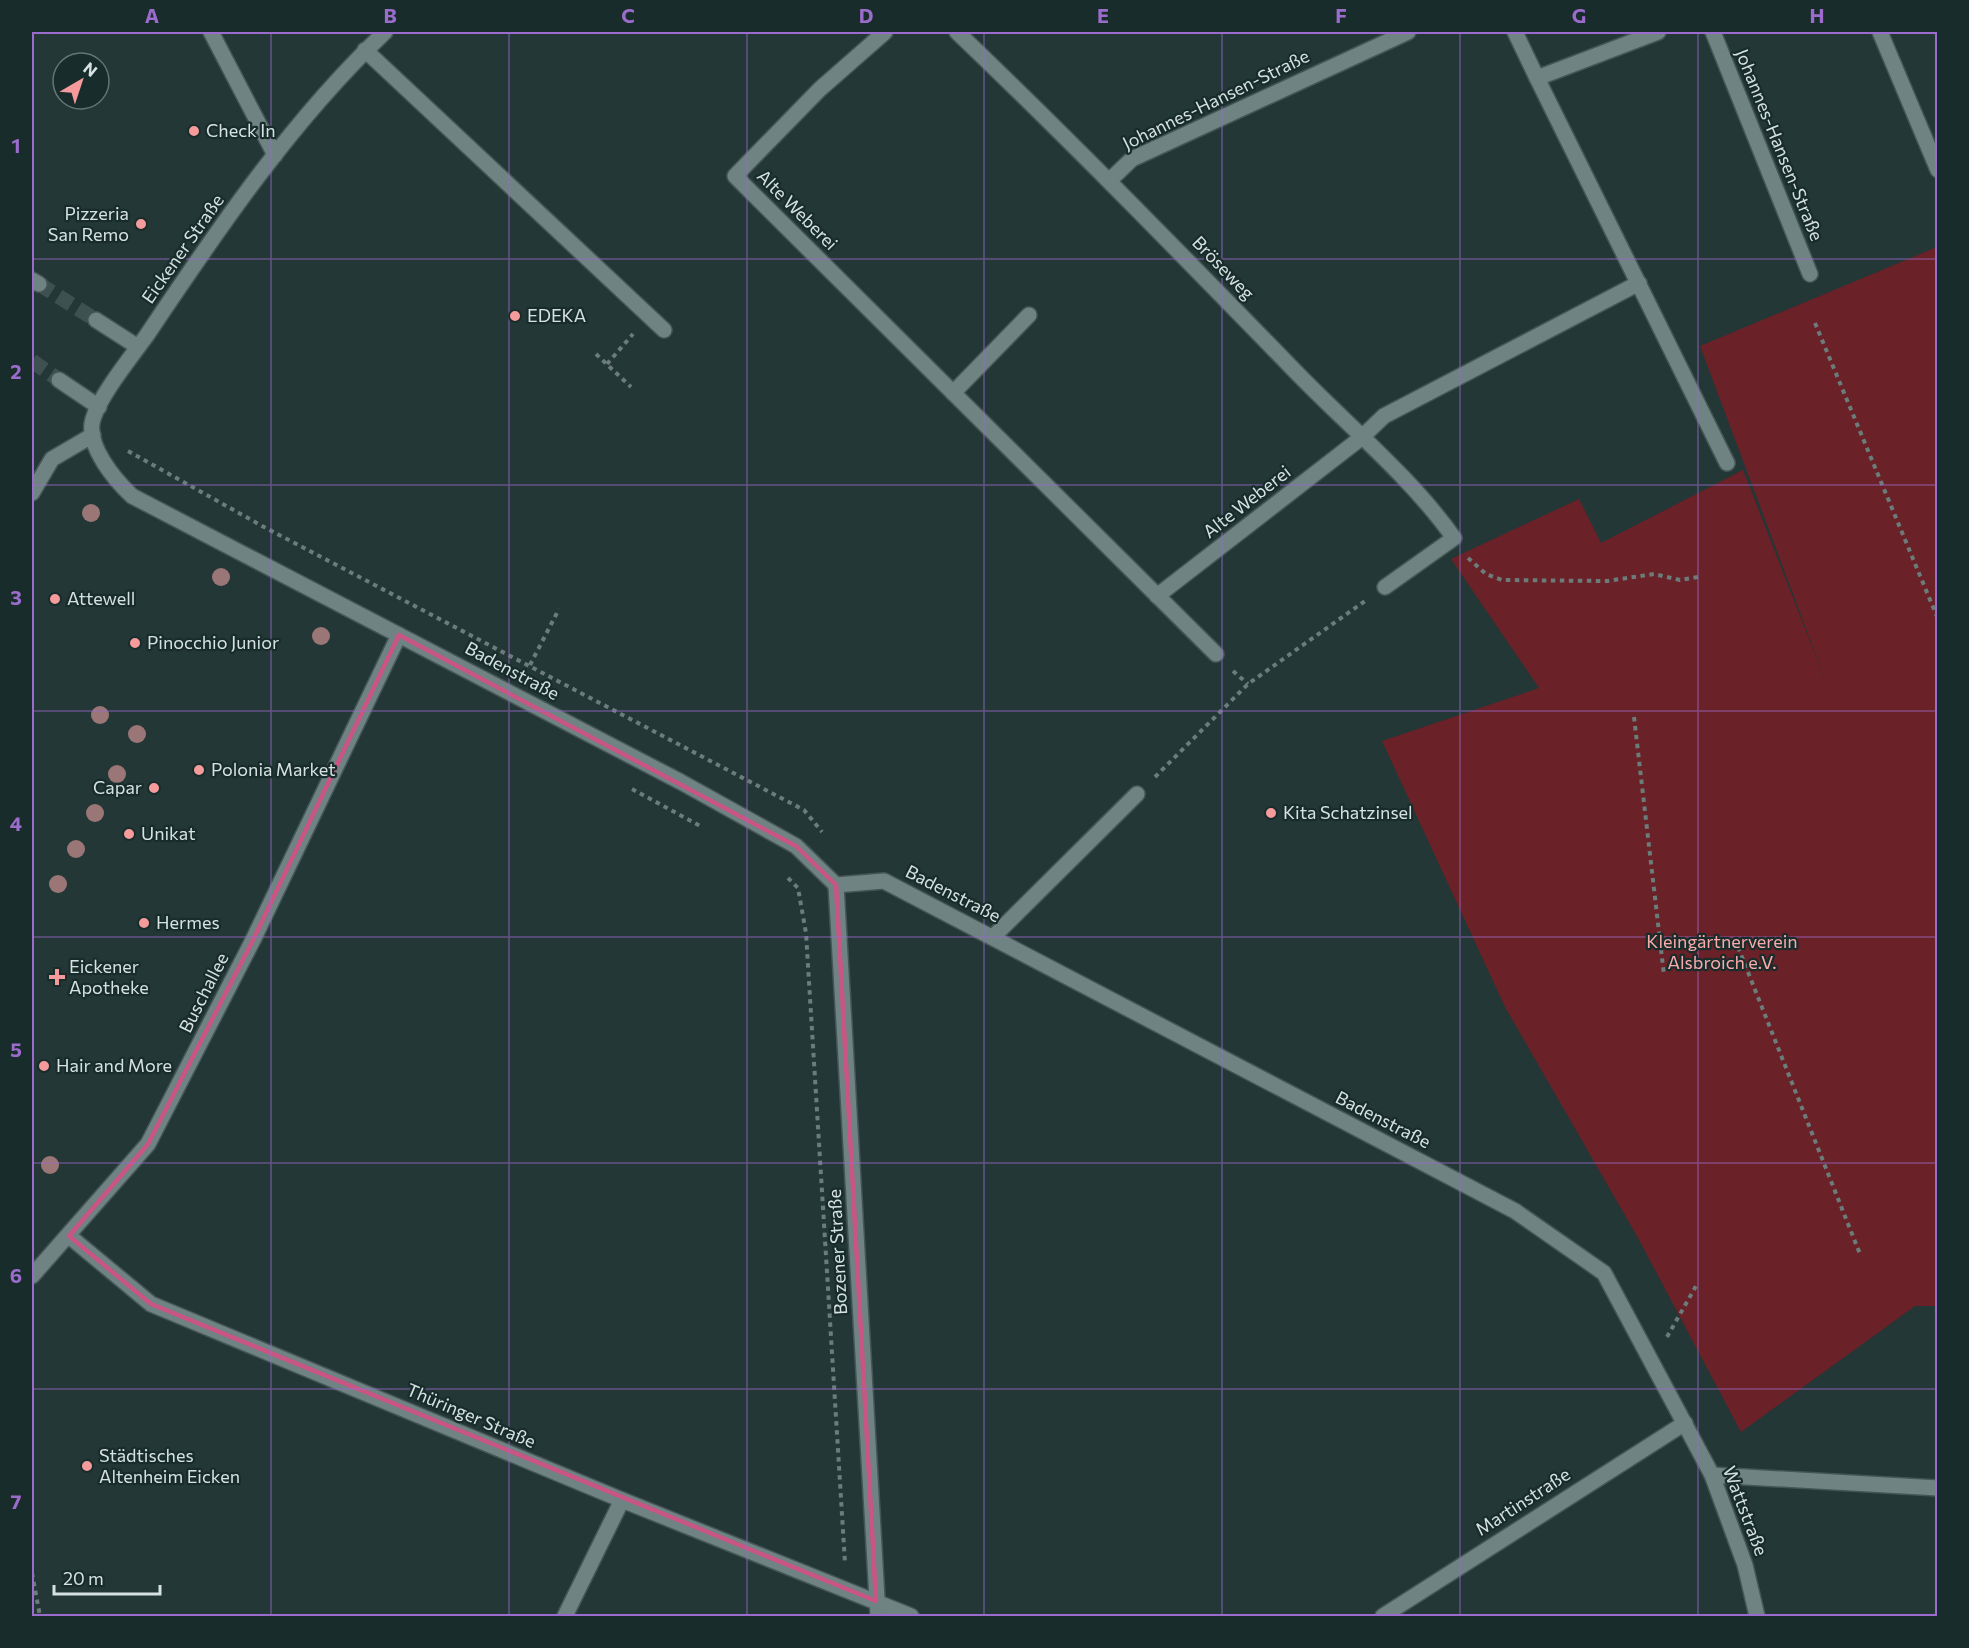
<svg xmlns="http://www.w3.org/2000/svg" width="1969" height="1648" viewBox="0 0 1969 1648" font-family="Commissioner,sans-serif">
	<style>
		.green { fill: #6a2127 }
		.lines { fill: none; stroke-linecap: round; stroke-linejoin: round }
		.minor-tunnel { stroke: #3e5150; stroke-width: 15; stroke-dasharray: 15 8; stroke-linecap: butt }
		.minor-casing { stroke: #445554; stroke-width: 18 }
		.path { stroke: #6b7c7b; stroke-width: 4; stroke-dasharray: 4.5 4.5; stroke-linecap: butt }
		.minor { stroke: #6e8382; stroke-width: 15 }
		.tree { fill: #9a7676 }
		.marked { fill: none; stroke: #c85583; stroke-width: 4.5; stroke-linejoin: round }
		.grid { fill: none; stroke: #9b6ccb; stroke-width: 1.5; stroke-opacity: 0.55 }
		.poi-dot { fill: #f59b9b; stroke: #192c2c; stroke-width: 2 }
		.labels { text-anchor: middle; stroke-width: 4.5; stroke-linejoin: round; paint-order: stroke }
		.street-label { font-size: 18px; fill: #d6e2e1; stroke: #192c2c }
		.poi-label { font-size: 18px; fill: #d6e2e1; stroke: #192c2c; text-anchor: start }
		.park-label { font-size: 18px; fill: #fbaaaa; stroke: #192c2c }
		.neatline { fill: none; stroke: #9b6ccb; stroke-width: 2 }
		.grid-label { font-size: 20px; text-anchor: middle; font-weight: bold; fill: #9b6ccb }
	</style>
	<rect width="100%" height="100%" fill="#233736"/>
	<path class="green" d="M1937 247V1306H1915L1741 1432 1638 1238 1505 1007 1382 741 1539 688 1451 559 1579 499 1601 543 1743 470 1827 685 1700 346Z"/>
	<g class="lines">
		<g class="minor-tunnel">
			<path d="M39 284 96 320"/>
			<path d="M32 361 59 380"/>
		</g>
		<defs>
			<g id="minor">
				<path d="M211 32 275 155"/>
				<path d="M385 32C292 120 218 229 147 335 132 356 100 395 93 419 85 445 115 480 132 496L681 782 796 846 836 885 884 881 1515 1211 1604 1273 1712 1475 1745 1565 1757 1616"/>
				<path d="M885 32 820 89 735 176 1216 654"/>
				<path d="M957 32C1072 142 1183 256 1294 370 1347 425 1410 476 1454 538L1385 587"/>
				<path d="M1515 32 1537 78 1658 32"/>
				<path d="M1713 32 1810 274"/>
				<path d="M1880 32 1938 170"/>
				<path d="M365 50 664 330"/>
				<path d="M1537 78 1727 463"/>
				<path d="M1110 180 1132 159 1408 32"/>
				<path d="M32 280 39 284"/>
				<path d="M96 320 138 347"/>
				<path d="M59 380 99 407"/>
				<path d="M953 393 1029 315"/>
				<path d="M32 493 52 459 93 435"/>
				<path d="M1157 596 1361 438 1384 416 1639 283"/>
				<path d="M836 885 878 1616"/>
				<path d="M994 936 1137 794"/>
				<path d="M69 1236 151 1304 622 1500 911 1616"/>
				<path d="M32 1276 148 1144 253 940 399 635"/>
				<path d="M1712 1475 1938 1488"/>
				<path d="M565 1616 622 1500"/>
				<path d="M1383 1616 1685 1423"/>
			</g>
		</defs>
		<use href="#minor" class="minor-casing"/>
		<g class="path">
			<path d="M1815 323 1938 619"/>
			<path d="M596 354 631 387"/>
			<path d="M607 364 633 334"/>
			<path d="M128 451 264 527 804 810 822 832"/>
			<path d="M1468 558 1486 574 1502 580 1607 581 1654 574 1680 580 1698 577"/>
			<path d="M530 665 559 609"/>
			<path d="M1233 671 1248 684"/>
			<path d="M1634 717 1664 975"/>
			<path d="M1155 777 1248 684 1365 601"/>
			<path d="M632 789 702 827"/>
			<path d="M788 878 798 888 806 933 845 1563"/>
			<path d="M1738 947 1860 1254"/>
			<path d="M1667 1337 1696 1286"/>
			<path d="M32 1573 40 1616"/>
		</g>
		<use href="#minor" class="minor"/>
	</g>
	<g class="tree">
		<circle cx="91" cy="513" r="9"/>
		<circle cx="221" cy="577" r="9"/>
		<circle cx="321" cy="636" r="9"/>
		<circle cx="100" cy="715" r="9"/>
		<circle cx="137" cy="734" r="9"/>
		<circle cx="117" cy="774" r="9"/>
		<circle cx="95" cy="813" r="9"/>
		<circle cx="76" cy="849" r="9"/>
		<circle cx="58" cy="884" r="9"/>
		<circle cx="50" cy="1165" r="9"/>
	</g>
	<path class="marked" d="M399 635 796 846 836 885 876 1601 151 1304 69 1236 148 1144 253 940Z"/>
	<path class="grid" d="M271 32V1616M509 32V1616M747 32V1616M984 32V1616M1222 32V1616M1460 32V1616M1698 32V1616M32 259H1938M32 485H1938M32 711H1938M32 937H1938M32 1163H1938M32 1389H1938"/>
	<g class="poi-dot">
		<circle cx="194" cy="131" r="6"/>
		<circle cx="141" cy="224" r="6"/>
		<circle cx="515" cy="316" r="6"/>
		<circle cx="55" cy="599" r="6"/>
		<circle cx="135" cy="643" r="6"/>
		<circle cx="199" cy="770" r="6"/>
		<circle cx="154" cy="788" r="6"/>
		<circle cx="1271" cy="813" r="6"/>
		<circle cx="129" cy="834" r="6"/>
		<circle cx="144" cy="923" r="6"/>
		<path d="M54 968h6v6h6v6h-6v6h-6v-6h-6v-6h6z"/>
		<circle cx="44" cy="1066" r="6"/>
		<circle cx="87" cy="1466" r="6"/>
	</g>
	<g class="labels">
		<g class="street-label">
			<text transform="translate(1216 100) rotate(-26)" y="6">Johannes-Hansen-Straße</text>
			<text transform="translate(1779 145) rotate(68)" y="6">Johannes-Hansen-Straße</text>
			<text transform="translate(797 210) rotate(45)" y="6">Alte Weberei</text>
			<text transform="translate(183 249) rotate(-55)" y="6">Eickener Straße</text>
			<text transform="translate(1223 268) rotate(46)" y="6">Bröseweg</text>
			<text transform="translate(1247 502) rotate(-38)" y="6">Alte Weberei</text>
			<text transform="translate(512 671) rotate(28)" y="6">Badenstraße</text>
			<text transform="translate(953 894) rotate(27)" y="6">Badenstraße</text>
			<text transform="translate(204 993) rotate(-63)" y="6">Buschallee</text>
			<text transform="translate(1383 1120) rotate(27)" y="6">Badenstraße</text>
			<text transform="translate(838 1252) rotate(-93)" y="6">Bozener Straße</text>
			<text transform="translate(471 1416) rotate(23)" y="6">Thüringer Straße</text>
			<text transform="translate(1523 1502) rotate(-33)" y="6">Martinstraße</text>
			<text transform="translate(1745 1511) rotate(69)" y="6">Wattstraße</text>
		</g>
		<g class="poi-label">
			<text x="206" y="137">Check In</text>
			<text x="129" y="220" text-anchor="end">Pizzeria<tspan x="129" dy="21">San Remo</tspan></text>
			<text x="527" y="322">EDEKA</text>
			<text x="67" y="605">Attewell</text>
			<text x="147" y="649">Pinocchio Junior</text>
			<text x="211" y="776">Polonia Market</text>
			<text x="142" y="794" text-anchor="end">Capar</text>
			<text x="1283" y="819">Kita Schatzinsel</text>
			<text x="141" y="840">Unikat</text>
			<text x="156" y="929">Hermes</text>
			<text x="69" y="973">Eickener<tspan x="69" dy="21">Apotheke</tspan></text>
			<text x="56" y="1072">Hair and More</text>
			<text x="99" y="1462">Städtisches<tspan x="99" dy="21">Altenheim Eicken</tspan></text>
		</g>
		<g class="park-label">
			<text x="1722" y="948">Kleingärtnerverein<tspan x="1722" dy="21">Alsbroich e.V.</tspan></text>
		</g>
	</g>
	<rect width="1969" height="1648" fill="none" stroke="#192c2c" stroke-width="66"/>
	<g transform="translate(81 81) rotate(39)"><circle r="28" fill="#192c2c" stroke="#657574" stroke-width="1.5"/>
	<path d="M0-4.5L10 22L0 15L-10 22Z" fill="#f59b9b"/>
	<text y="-9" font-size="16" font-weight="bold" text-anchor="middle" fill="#d6e2e1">N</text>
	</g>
	<path d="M54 1585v9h106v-9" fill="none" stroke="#d6e2e1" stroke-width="3"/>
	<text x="63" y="1585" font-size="18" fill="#d6e2e1" stroke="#192c2c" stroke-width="4.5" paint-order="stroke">20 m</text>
	<rect x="33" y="33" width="1903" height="1582" class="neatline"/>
	<g class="grid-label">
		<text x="152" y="23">A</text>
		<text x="390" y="23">B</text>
		<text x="628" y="23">C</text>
		<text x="866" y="23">D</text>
		<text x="1103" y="23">E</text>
		<text x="1341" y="23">F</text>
		<text x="1579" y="23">G</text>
		<text x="1817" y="23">H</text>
		<text x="16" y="153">1</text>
		<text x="16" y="379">2</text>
		<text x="16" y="605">3</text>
		<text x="16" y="831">4</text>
		<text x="16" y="1057">5</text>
		<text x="16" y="1283">6</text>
		<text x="16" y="1509">7</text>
	</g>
</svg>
